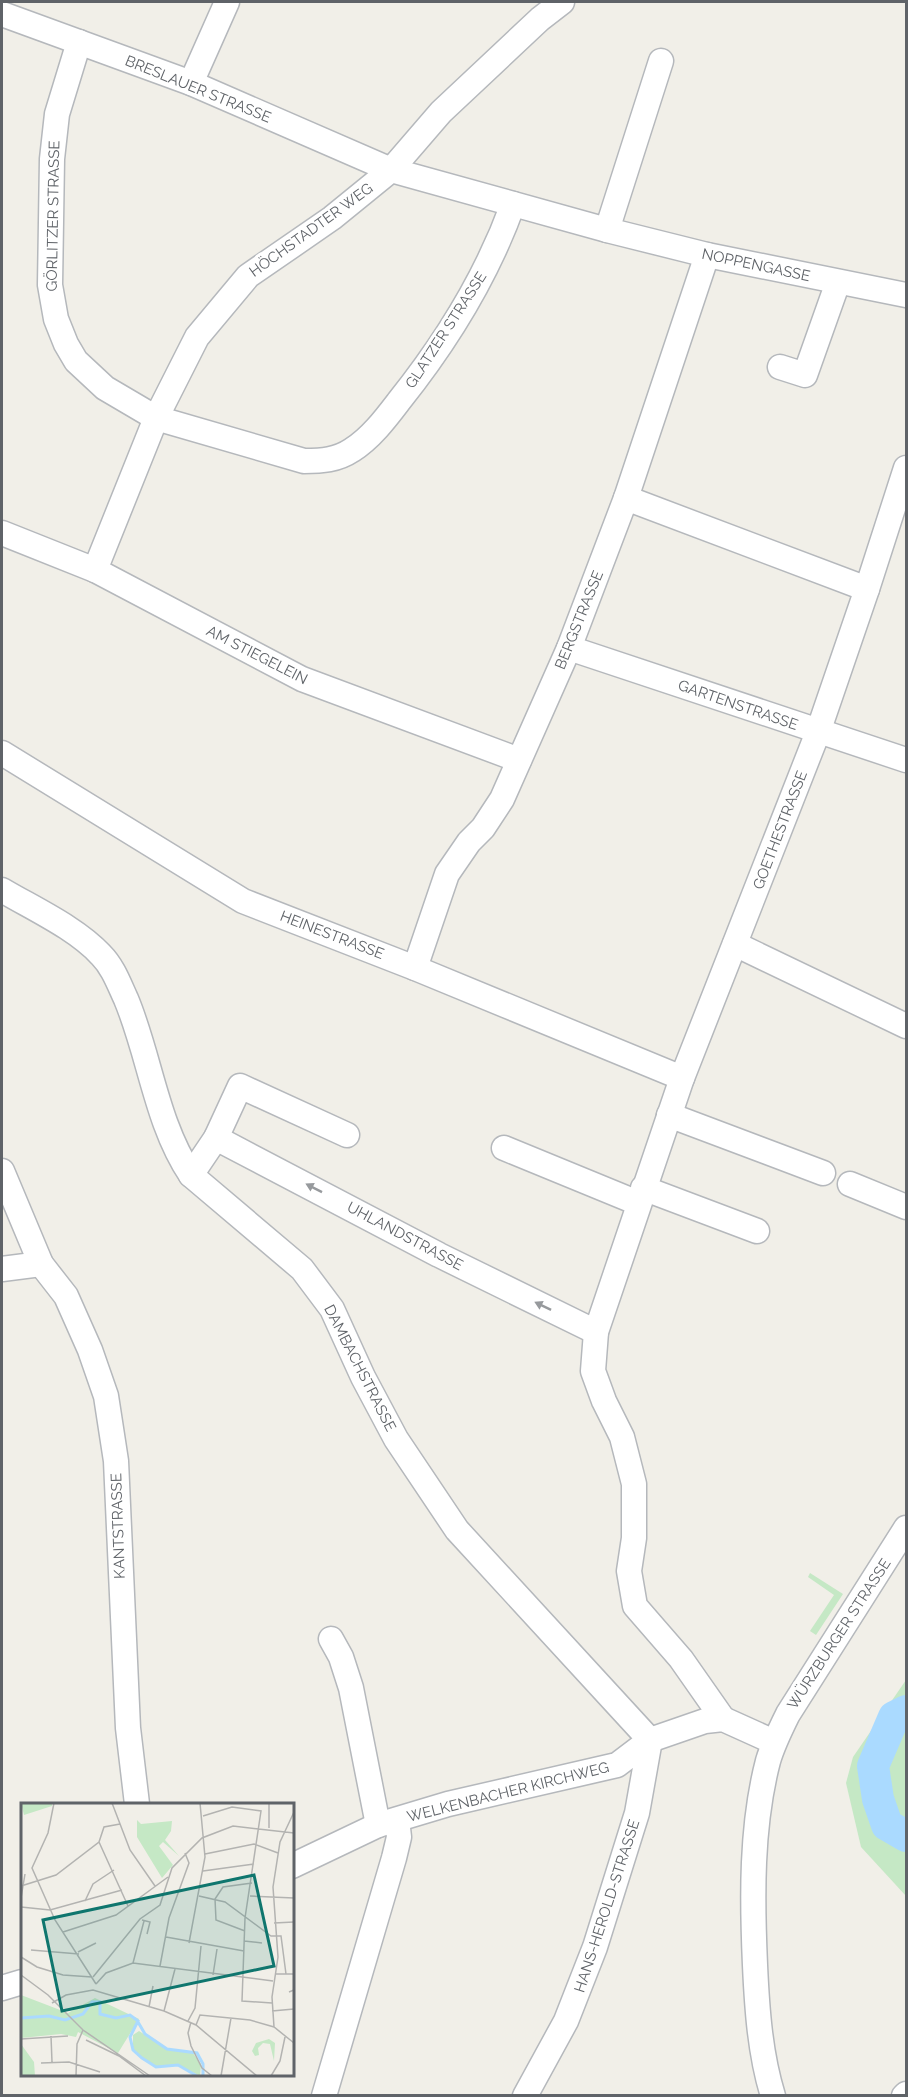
<svg xmlns="http://www.w3.org/2000/svg" width="908" height="2097" viewBox="0 0 908 2097" font-family="Raleway,sans-serif">
	<style>
		.green { fill: #c5e8c5 }
		.lines { fill: none; stroke-linecap: round; stroke-linejoin: round }
		.river { stroke: #aadaff; stroke-width: 32 }
		.minor-casing { stroke: #b5b8bc; stroke-width: 27 }
		.minor { stroke: #fff; stroke-width: 24 }
		.oneway { fill: #979a9d }
		.labels { text-anchor: middle; stroke-width: 6; stroke-linejoin: round; paint-order: stroke }
		.street-label { font-size: 15px; fill: #5f6368; stroke: #fff }
		.inset-river { fill: none; stroke: #aadaff; stroke-width: 3 }
		.inset-road { fill: none; stroke: #b3b3b1; stroke-width: 1.5 }
		.view { fill: #0f766e; fill-opacity: 0.15; stroke: #0f766e; stroke-width: 3 }
		.inset-edge { fill: none; stroke: #5f6368; stroke-width: 3 }
	</style>
	<rect width="100%" height="100%" fill="#f1efe8"/>
	<g class="green">
		<path d="M810 1573 843 1594 816 1635 810 1631 834 1595 808 1577Z"/>
		<path d="M906 1680V1896L861 1847 846 1783 853 1757Z"/>
	</g>
	<g class="lines">
		<path class="river" d="M906 1711 894 1717 873 1766 878 1799 887 1825 906 1836"/>
		<defs>
			<g id="minor">
				<path d="M2 14 191 83 391 170 607 230 707 255 906 295"/>
				<path d="M79 42 57 114 52 159 50 285 56 319 66 344 76 361 105 388 156 418 304 461C322 461 337 460 352 450 371 438 386 418 399 401 447 341 487 276 513 204"/>
				<path d="M191 83 227 2"/>
				<path d="M607 230 661 61"/>
				<path d="M780 367 805 375 838 282"/>
				<path d="M626 498 867 589"/>
				<path d="M2 533 95 570 302 679 519 760"/>
				<path d="M95 570 156 418 197 337 248 276 332 218 391 170 441 112 540 19 562 2"/>
				<path d="M569 648 906 760"/>
				<path d="M2 753 243 901 415 968 682 1078"/>
				<path d="M2 890C34 909 76 928 101 955 113 967 119 984 126 999 150 1056 156 1123 191 1175L302 1269 332 1309 363 1377 396 1439 457 1530 650 1740"/>
				<path d="M735 944 906 1026"/>
				<path d="M415 968 447 874 469 842 483 828 502 799 569 648 626 498 707 255"/>
				<path d="M669 1115 823 1173"/>
				<path d="M216 1138 439 1255 596 1332"/>
				<path d="M504 1148 638 1203"/>
				<path d="M2 1171 41 1264 66 1296 90 1350 106 1396 116 1461 128 1728 137 1804"/>
				<path d="M191 1175 216 1138 240 1086 347 1135"/>
				<path d="M850 1184 906 1207"/>
				<path d="M643 1188 757 1231"/>
				<path d="M2 1269 41 1264"/>
				<path d="M331 1639 341 1657 351 1688 378 1825"/>
				<path d="M723 1719 681 1659 635 1606 629 1571 634 1538V1484L622 1437 604 1401 593 1371 596 1332 682 1078 818 732 867 589 906 468"/>
				<path d="M292 1866 378 1825 448 1804 617 1765 650 1740 705 1721 723 1719 774 1742"/>
				<path d="M2 1988 22 1982"/>
				<path d="M324 2096 394 1858 399 1837 397 1820"/>
				<path d="M525 2096 566 2021 595 1947 637 1813 650 1740"/>
				<path d="M773 2096C760 2054 757 2009 755 1965 752 1898 751 1826 768 1761 773 1744 780 1730 788 1714L906 1528"/>
				<path d="M904 2096 906 2094"/>
			</g>
		</defs>
		<use href="#minor" class="minor-casing"/>
		<use href="#minor" class="minor"/>
	</g>
	<defs><path id="oneway-solid" d="M-6-.8H1V-3.2L6.5 0L1 3.2V.8H-6Z" transform="scale(1.5)"/></defs>
	<g class="oneway">
		<use href="#oneway-solid" transform="translate(314 1188) rotate(-153)"/>
		<use href="#oneway-solid" transform="translate(543 1306) rotate(-154)"/>
	</g>
	<g class="labels">
		<g class="street-label">
			<text transform="translate(198 89) rotate(22)" y="5">BRESLAUER STRASSE</text>
			<text transform="translate(53 216) rotate(-89)" y="5">GÖRLITZER STRASSE</text>
			<text transform="translate(311 230) rotate(-36)" y="5">HÖCHSTADTER WEG</text>
			<text transform="translate(756 265) rotate(12)" y="5">NOPPENGASSE</text>
			<text transform="translate(446 330) rotate(-57)" y="5">GLATZER STRASSE</text>
			<text transform="translate(579 620) rotate(-68)" y="5">BERGSTRASSE</text>
			<text transform="translate(257 655) rotate(27)" y="5">AM STIEGELEIN</text>
			<text transform="translate(738 705) rotate(19)" y="5">GARTENSTRASSE</text>
			<text transform="translate(780 830) rotate(-69)" y="5">GOETHESTRASSE</text>
			<text transform="translate(332 935) rotate(21)" y="5">HEINESTRASSE</text>
			<text transform="translate(405 1236) rotate(28)" y="5">UHLANDSTRASSE</text>
			<text transform="translate(360 1368) rotate(63)" y="5">DAMBACHSTRASSE</text>
			<text transform="translate(118 1526) rotate(-92)" y="5">KANTSTRASSE</text>
			<text transform="translate(839 1634) rotate(-57)" y="5">WÜRZBURGER STRASSE</text>
			<text transform="translate(508 1792) rotate(-14)" y="5">WELKENBACHER KIRCHWEG</text>
			<text transform="translate(607 1906) rotate(-72)" y="5">HANS-HEROLD-STRASSE</text>
		</g>
	</g>
	<g transform="translate(21 1803)">
		<rect width="273" height="273" fill="#f1efe8"/>
		<path d="M0 0H31V3L3 12ZM116 17 120 21 151 18 150 28 144 37 158 53 142 39 138 43 152 62 141 75 116 34ZM0 192 47 210 74 195 118 216 97 250 57 229 55 234 40 231 0 235ZM118 228 146 246 171 249 180 261 179 273 157 262 135 264 121 255 112 247V232ZM248 236 254 240 253 258 249 241 242 240 237 245 238 252 234 253 231 248 235 240ZM0 241 13 259 14 273H0Z" fill="#c5e8c5"/>
		<path class="inset-river" d="M0 215 28 213 44 217 62 211 71 199H79V211L95 215 109 212 117 218 109 234 112 247 121 255 135 264 157 262 176 273M117 219 124 231 146 246 176 250 182 261V273"/>
		<path class="inset-road" d="M33 0 27 30 11 65 34 117 75 181M91 0 109 47 134 83M182 13 211 4 240 8 224 115 221 198 251 200M248 25V0M78 39 107 103M184 51 233 41 257 50M182 68 233 61M0 83 35 72 78 39 83 24 99 21M178 93 204 99 250 133H260L265 171M229 93 273 95M0 95 4 71M64 98 72 81 93 67M0 104 29 107 101 87M121 117 129 119 126 131M253 120 273 119M224 128 195 117 194 96 202 84 231 80M42 129 95 112 147 74M145 134 223 148M223 138 241 140M168 140 184 54 179 0M10 147 58 151M57 149 75 140M0 154 16 164 42 172 71 174M112 160 123 118M139 163 148 115 168 60 164 50M254 171H273M0 172 27 192 62 227 129 273M192 172 196 146M72 174 119 116 139 102 151 65 181 35 212 23 273 30M75 181 85 170 112 160 252 178M268 189 273 187V171M31 200 45 192 72 187 143 208 175 222 236 273M128 204 132 183M143 208 154 166M251 208 273 206M167 218 174 205 180 143M170 219 167 230 170 243 181 265 191 273M175 222 179 212 229 217 253 224 273 240M253 224 251 194 257 154 252 84 259 39 273 9M30 233 31 259M0 236 47 233M65 237 98 253 125 273M20 260 48 259 79 269M55 273 56 241 62 227M200 273 210 215M250 273 259 258 264 234"/>
		<path class="view" d="M233 72 253 163 41 208 22 117Z"/>
		<rect width="273" height="273" class="inset-edge"/>
	</g>
	<rect width="908" height="2097" fill="none" stroke="#5f6368" stroke-width="6"/>
</svg>
